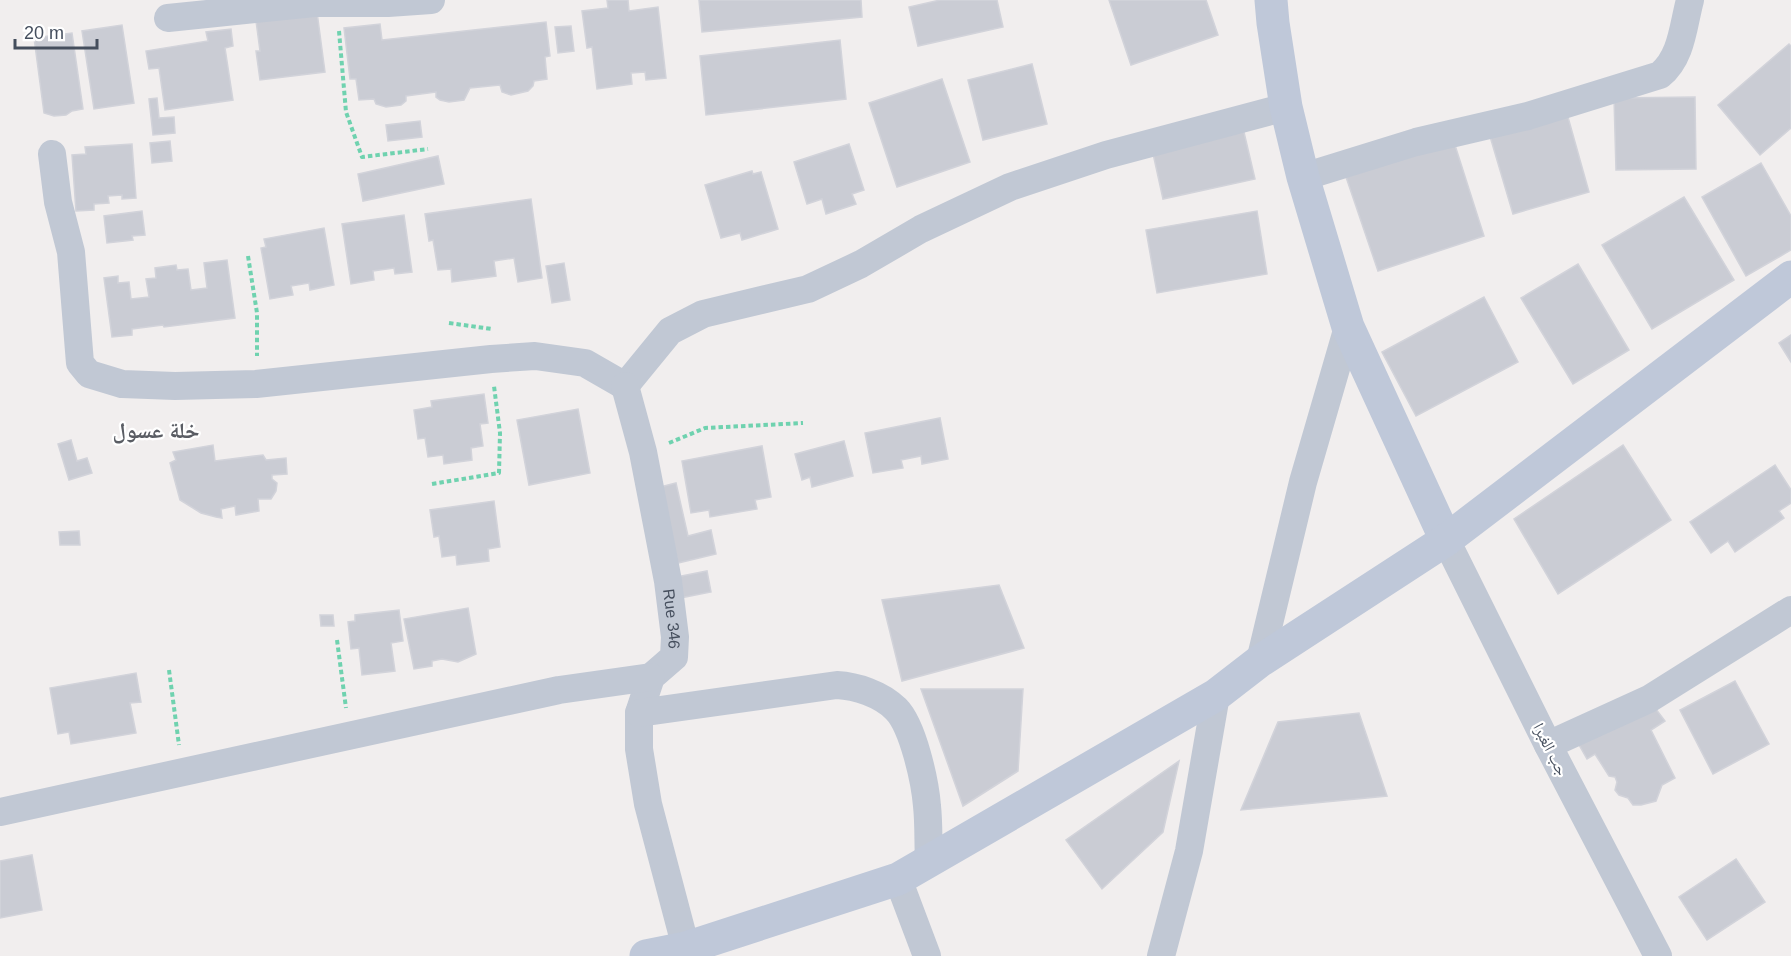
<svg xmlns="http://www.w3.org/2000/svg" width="1791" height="956" viewBox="0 0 1791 956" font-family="Helvetica,'Noto Naskh Arabic',sans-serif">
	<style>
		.building { fill: #caccd4; stroke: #d2d3da; stroke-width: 1.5 }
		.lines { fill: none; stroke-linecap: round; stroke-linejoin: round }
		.path { stroke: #6fd2af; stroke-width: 4; stroke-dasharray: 4.5 3; stroke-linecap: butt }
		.minor { stroke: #c1c8d4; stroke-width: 28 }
		.secondary { stroke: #bfc8d9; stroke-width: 33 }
		.labels { text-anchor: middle; stroke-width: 4.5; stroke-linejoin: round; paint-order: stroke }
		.street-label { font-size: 16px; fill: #454e5d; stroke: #fff }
		.district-label { font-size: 22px; font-weight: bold; fill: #5a5d64; stroke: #fff }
	</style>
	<rect width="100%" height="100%" fill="#f1eeee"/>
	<g class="building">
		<path d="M607 0H628L629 11 658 7 666 78 646 80 645 72 631 73 632 84 597 89 592 47 587 48 582 11 608 8Z"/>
		<path d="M699 0H861L862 17 702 32Z"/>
		<path d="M940 0H997L1003 27 918 46 909 7Z"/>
		<path d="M1109 0H1206L1218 35 1131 65Z"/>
		<path d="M317 12 325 72 260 80 256 51H260L256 21Z"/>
		<path d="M546 22 550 56 545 57 547 79 534 81 533 86 528 91 511 95 502 92 500 85 470 88 464 100 449 102 440 100 436 97V92L406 96V101L401 105 386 107 376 104 374 99 359 100 356 79H350L344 28 380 24 382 40Z"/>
		<path d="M122 25 134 103 94 109 82 31Z"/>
		<path d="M571 26 574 51 558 53 555 27Z"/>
		<path d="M231 29 233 46 225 48 233 100 165 110 159 68 149 69 146 51 208 41 206 32Z"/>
		<path d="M72 33 83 109 72 111 66 115 54 116 44 113 34 38Z"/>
		<path d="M840 40 846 99 706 115 700 56Z"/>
		<path d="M1789 44 1791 46V128L1760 155 1718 105Z"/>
		<path d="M1032 64 1047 124 983 140 968 80Z"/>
		<path d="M942 79 970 162 897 187 869 103Z"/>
		<path d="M1695 97 1696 169 1616 170 1614 98Z"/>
		<path d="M157 98 159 118 174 117 175 133 153 135 149 99Z"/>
		<path d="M1566 110 1589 192 1513 214 1489 133Z"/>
		<path d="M420 121 422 137 388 141 386 125Z"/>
		<path d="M1243 128 1255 179 1163 199 1152 149Z"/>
		<path d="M170 141 172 161 152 163 150 143Z"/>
		<path d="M1454 142 1484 236 1378 271 1346 177Z"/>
		<path d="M132 144 136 198 122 199V195L108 196 109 203 94 204V210L76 211 72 155 86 154 85 147Z"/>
		<path d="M849 144 864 190 852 194 856 204 826 214 822 199 807 204 794 162Z"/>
		<path d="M438 156 444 184 363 201 358 174Z"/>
		<path d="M1761 163 1791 216V250L1746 276 1702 197Z"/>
		<path d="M752 171 753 174 761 172 778 229 742 240 740 233 721 238 705 185Z"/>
		<path d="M1684 197 1734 280 1652 329 1602 245Z"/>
		<path d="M531 199 542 278 518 282 514 258 494 261 496 276 452 282 451 269 438 270 433 240 429 241 425 214Z"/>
		<path d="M142 211 145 235 132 236 133 240 107 243 104 216Z"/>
		<path d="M1257 211 1267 274 1157 293 1146 230Z"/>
		<path d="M404 215 412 272 395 274 394 268 373 271 374 280 351 284 342 224Z"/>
		<path d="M324 228 334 285 310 290 309 283 291 286 293 295 270 299 261 248 266 247 264 239Z"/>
		<path d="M227 260 235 318 164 327 163 325 132 329V335L112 337 104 278 118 276V283L129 282 131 299 149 297 146 279 156 278 155 268 176 265 177 270 188 269 191 290 207 288 204 263Z"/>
		<path d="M564 263 570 300 552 303 546 266Z"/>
		<path d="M1578 264 1629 350 1573 384 1521 298Z"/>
		<path d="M1484 297 1518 362 1416 416 1382 352Z"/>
		<path d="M1791 335V362L1779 343Z"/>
		<path d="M484 394 488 423 480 424 483 446 471 448 472 460 444 464 443 455 428 457 425 438 418 439 414 410 432 407 431 401Z"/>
		<path d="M578 409 590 473 529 485 517 420Z"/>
		<path d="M940 418 948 459 922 464 921 456 901 460 903 468 873 473 865 433Z"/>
		<path d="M71 440 77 461 87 458 92 473 69 480 58 444Z"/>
		<path d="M844 441 853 476 812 487 810 477 802 480 795 454Z"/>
		<path d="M213 445 215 461 263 455 266 460 286 458 287 474 272 475V479L277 483 276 491 271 499H258L259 511 236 515 235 506 221 509 222 518 216 517 201 513 180 500 170 463 176 460 173 452Z"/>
		<path d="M1623 445 1671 520 1558 594 1514 519Z"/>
		<path d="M762 446 771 497 755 500 757 509 710 517 709 510 691 513 682 461Z"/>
		<path d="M1775 465 1791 490V503L1779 511 1784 518 1735 552 1728 541 1711 553 1690 522Z"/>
		<path d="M676 483 688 536 711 530 716 554 678 563 660 487Z"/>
		<path d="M494 501 500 547 488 549 489 561 457 565 456 555 442 557 439 536 434 537 430 510Z"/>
		<path d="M79 531 80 545H60L59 532Z"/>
		<path d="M707 571 711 592 680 598 676 577Z"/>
		<path d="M999 585 1024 648 902 681 882 600Z"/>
		<path d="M468 608 476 654 458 662 442 659 432 661V666L414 669 404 619Z"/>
		<path d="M399 610 403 641 391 643 395 671 362 675 359 648 351 649 348 622 355 621V615Z"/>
		<path d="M320 615H333L334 626H321Z"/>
		<path d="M136 673 141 702 130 703 136 733 71 744 69 732 58 734 50 688Z"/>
		<path d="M1735 681 1769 744 1713 774 1680 710Z"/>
		<path d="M921 689H1023L1018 771 963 806Z"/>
		<path d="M1649 700 1665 721 1651 730 1675 778 1662 785 1656 801 1641 805H1633L1628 798 1619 795 1615 790 1617 782 1615 777 1609 776 1595 754 1587 759 1578 743Z"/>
		<path d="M1359 713 1387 796 1241 810 1278 722Z"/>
		<path d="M1179 761 1163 832 1102 889 1066 840Z"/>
		<path d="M32 855 42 910 0 918V861Z"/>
		<path d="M1736 859 1765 902 1707 940 1679 897Z"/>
	</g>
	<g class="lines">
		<g class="path">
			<path d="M339 31 346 112 362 157 428 149"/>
			<path d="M248 256 257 313V356"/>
			<path d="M449 323 492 329"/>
			<path d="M669 443 705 428 803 423"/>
			<path d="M432 484 499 473 500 433 494 386"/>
			<path d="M337 640 346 708"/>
			<path d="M169 670 179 745"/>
		</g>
		<g class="minor">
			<path d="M168 18 314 3H388L431 0"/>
			<path d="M52 154 58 202 71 252 80 363 89 374 122 384 175 386 256 384 491 359 535 356 585 363 625 386 670 331 703 314 808 289 861 264 921 229 1010 187 1106 155 1286 107"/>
			<path d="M1303 177 1416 142 1528 116 1660 75C1682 57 1683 26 1690 0"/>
			<path id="s1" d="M625 386 643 452 668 581 675 637 674 657 651 677 639 713V749L648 804 686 948"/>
			<path d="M1446 540 1548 745 1658 956"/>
			<path d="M1260 661 1303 482 1348 327"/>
			<path d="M639 713 837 685C856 686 881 694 896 709 913 726 925 781 927 806 929 824 928 843 929 861"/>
			<path d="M1548 745 1649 699 1791 610"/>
			<path d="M0 812 559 690 651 677"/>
			<path d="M898 879 927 956"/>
			<path d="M1161 956 1189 851 1216 695"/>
		</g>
		<g class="secondary">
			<path d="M1271 0 1273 23 1286 107 1303 177 1348 327 1446 540"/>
			<path d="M646 956 686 948 898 879 1216 695 1260 661 1446 540 1791 277"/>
		</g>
	</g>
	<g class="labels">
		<g class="street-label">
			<text dy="6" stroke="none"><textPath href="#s1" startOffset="238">Rue 346</textPath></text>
			<text transform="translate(1551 749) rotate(63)" y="6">جب الغبرا</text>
		</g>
		<g class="district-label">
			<text x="156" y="438">خلة عسول</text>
		</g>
	</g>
	<path d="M15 39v9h82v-9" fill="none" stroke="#454e5d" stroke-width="3"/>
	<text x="24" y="39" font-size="18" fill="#454e5d" stroke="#ffffff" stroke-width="4.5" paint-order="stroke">20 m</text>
</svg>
